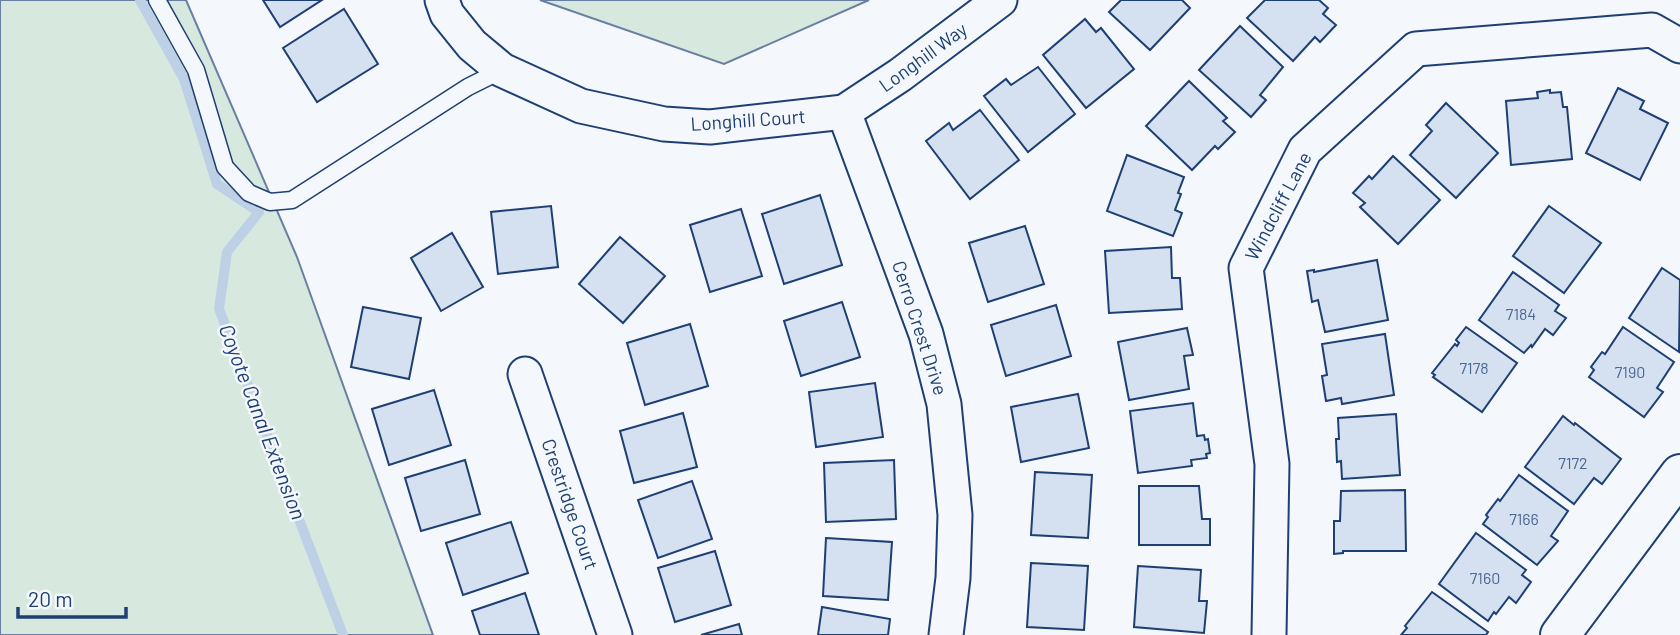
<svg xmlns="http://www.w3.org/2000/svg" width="1680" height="635" viewBox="0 0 1680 635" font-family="Barlow,sans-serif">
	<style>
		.green { fill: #d7e8df; stroke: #687fa3; stroke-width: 2 }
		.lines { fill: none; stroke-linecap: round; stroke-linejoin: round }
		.stream { stroke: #bed0e5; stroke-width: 10 }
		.building { fill: #d5e0f0; stroke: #1d3f73; stroke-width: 2 }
		.service-casing { stroke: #1d3f73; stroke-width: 19 }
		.minor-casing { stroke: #1d3f73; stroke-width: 37 }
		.tertiary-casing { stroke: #1d3f73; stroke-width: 42 }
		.service { stroke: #f4f7fb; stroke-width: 16 }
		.minor { stroke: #f4f7fb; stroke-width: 33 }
		.tertiary { stroke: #f4f7fb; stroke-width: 38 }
		.labels { text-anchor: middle; stroke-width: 5; stroke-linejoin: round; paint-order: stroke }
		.number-label { font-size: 16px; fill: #4b6792 }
		.street-label { font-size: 19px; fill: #1d3f73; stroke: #f4f7fb }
		.water-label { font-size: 21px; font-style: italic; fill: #1d3f73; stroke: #f4f7fb }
	</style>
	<rect width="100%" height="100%" fill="#f4f7fb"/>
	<g class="green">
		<path d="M0 0H186L297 257 433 635H0Z"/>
		<path d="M540 0H869L724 64Z"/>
	</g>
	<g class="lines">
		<path class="stream" d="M140 0 184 79 217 184 259 212 227 252 219 309 343 635"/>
	</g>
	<g class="building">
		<path d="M263 0H322L280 27Z"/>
		<path d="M1121 0H1182L1190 8 1150 50 1109 12Z"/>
		<path d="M1265 0H1319L1328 8 1323 14 1336 25 1320 42 1315 37 1293 61 1247 18Z"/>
		<path d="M344 9 378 64 317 102 283 48Z"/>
		<path d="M1085 19 1096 32 1101 28 1134 69 1086 108 1043 55Z"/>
		<path d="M1240 26 1283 67 1260 95 1266 100 1251 117 1199 70Z"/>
		<path d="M1038 67 1075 114 1028 152 984 96 1006 79 1011 85Z"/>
		<path d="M1189 81 1227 118 1223 121 1235 132 1218 149 1215 146 1192 170 1146 126Z"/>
		<path d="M1618 88 1644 101 1640 109 1668 123 1640 180 1586 153Z"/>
		<path d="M1550 90V93L1561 92 1563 107H1567L1572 159 1511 165 1506 101 1538 98 1537 92Z"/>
		<path d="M1446 103 1498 153 1456 198 1410 155 1432 131 1426 125Z"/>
		<path d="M980 110 1019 160 970 199 926 141 949 123 953 130Z"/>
		<path d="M1127 155 1184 177 1178 193 1181 194 1175 210 1182 213 1173 236 1107 211Z"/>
		<path d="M1393 156 1440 200 1398 244 1360 207 1365 203 1353 193 1369 176 1372 179Z"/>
		<path d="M820 195 842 265 784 284 762 214Z"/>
		<path d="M551 206 558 267 498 274 491 212Z"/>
		<path d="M1549 206 1601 243 1564 293 1513 256Z"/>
		<path d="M741 209 762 276 710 292 690 225Z"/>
		<path d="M1025 226 1044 284 988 302 969 243Z"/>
		<path d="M452 233 483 287 441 311 411 258Z"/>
		<path d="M620 237 665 276 623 323 579 284Z"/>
		<path d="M1171 247 1172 278H1180L1182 309 1109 313 1105 251Z"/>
		<path d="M1377 260 1388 320 1325 332 1318 300 1312 302 1307 271 1314 270V272Z"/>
		<path d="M1662 268 1680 280 1679 352 1629 318Z"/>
		<path d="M1513 272 1559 305 1555 311 1566 318 1553 335 1545 329 1532 347 1531 345 1524 353 1479 320Z"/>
		<path d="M842 302 860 357 801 376 784 321Z"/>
		<path d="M1056 305 1071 356 1006 376 991 325Z"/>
		<path d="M363 307 421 318 409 379 351 367Z"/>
		<path d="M690 324 708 386 645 405 627 343Z"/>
		<path d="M1466 327 1517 363 1482 412 1433 377 1435 375 1432 373 1455 344 1457 346 1459 343 1456 340Z"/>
		<path d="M1623 327 1674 362 1657 388 1663 392 1644 417 1589 377 1594 370 1591 367 1602 352 1605 354Z"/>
		<path d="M1187 328 1193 355 1184 356 1189 389 1129 400 1118 342Z"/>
		<path d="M1385 334 1394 395 1342 404 1341 398 1326 401 1322 376 1327 375 1322 344Z"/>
		<path d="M875 383 883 437 816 447 809 392Z"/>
		<path d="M434 390 451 445 389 465 372 409Z"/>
		<path d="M1078 394 1089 448 1021 462 1011 407Z"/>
		<path d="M1193 403 1197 436 1204 435 1205 440 1208 439 1210 453 1206 454 1207 458 1191 460 1192 466 1138 473 1130 411Z"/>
		<path d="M683 413 697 467 634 483 620 431Z"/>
		<path d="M1396 414 1400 475 1342 479 1341 461 1337 462 1336 439H1339L1338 418Z"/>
		<path d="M1563 416 1574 425 1575 423 1621 459 1602 484 1594 478 1574 504 1525 467Z"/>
		<path d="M465 460 480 514 421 531 405 478Z"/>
		<path d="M894 460 896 519 826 522 824 463Z"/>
		<path d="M1035 472 1092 475 1088 538 1031 535Z"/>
		<path d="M1519 475 1568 511 1551 536 1558 541 1537 565 1483 524 1488 517 1486 515 1498 499 1500 501Z"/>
		<path d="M692 481 712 539 658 558 638 500Z"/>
		<path d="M1139 486H1199L1202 519H1210V545H1139Z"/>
		<path d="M1405 490 1406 551H1343V553L1334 554V521H1340L1341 491Z"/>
		<path d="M511 522 528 573 463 595 446 543Z"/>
		<path d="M1476 533 1526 570 1522 575 1531 582 1516 603 1509 597 1496 614 1494 612 1488 621 1439 584Z"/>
		<path d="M826 538 892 542 888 600 823 596Z"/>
		<path d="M715 551 731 605 675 622 658 568Z"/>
		<path d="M1031 563 1088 566 1084 630 1027 627Z"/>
		<path d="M1138 566 1201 570 1199 601H1207L1204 633 1134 627Z"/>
		<path d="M1432 592 1488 632 1486 635H1401L1407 628 1405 626Z"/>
		<path d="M525 593 539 635H480L472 611Z"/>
		<path d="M822 607 890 619 888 635H818Z"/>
		<path d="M739 624 742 635H701Z"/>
	</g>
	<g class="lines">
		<defs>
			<path id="service" d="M157 0 196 70 225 167 249 193 270 202 292 200 468 87 502 70"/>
			<g id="minor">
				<path d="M442 0 447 14 472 45 502 70 581 106 664 124 710 127 844 112 900 75 1000 0"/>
				<path d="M844 112 926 334 944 404 955 515 953 578 946 635"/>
				<path d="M525 374 615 635"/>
				<path d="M1269 635 1272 464 1246 268 1305 150 1416 49 1652 30 1680 46"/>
			</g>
			<path id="tertiary" d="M1560 635 1680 474"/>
		</defs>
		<use href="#service" class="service-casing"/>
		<use href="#minor" class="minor-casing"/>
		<use href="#tertiary" class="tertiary-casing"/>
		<use href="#service" class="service"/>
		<use href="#minor" class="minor"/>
		<use href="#tertiary" class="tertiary"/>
	</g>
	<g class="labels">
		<g class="number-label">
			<text x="1521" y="320">7184</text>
			<text x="1474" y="374">7178</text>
			<text x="1630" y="378">7190</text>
			<text x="1573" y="469">7172</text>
			<text x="1524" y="525">7166</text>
			<text x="1485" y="584">7160</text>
		</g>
		<g class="street-label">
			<text transform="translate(923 57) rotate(-36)" y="7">Longhill Way</text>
			<text transform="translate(748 120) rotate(-4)" y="7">Longhill Court</text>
			<text transform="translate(1278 206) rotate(-62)" y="7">Windcliff Lane</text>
			<text transform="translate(920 328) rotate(72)" y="7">Cerro Crest Drive</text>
			<text transform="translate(570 504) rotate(71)" y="7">Crestridge Court</text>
		</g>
		<g class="water-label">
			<text transform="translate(262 422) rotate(69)" y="7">Coyote Canal Extension</text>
		</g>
	</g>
	<path d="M18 607v10h108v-10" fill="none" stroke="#1d3f73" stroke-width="3.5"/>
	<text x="28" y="607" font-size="21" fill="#1d3f73" stroke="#f4f7fb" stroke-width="5" paint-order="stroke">20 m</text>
</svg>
